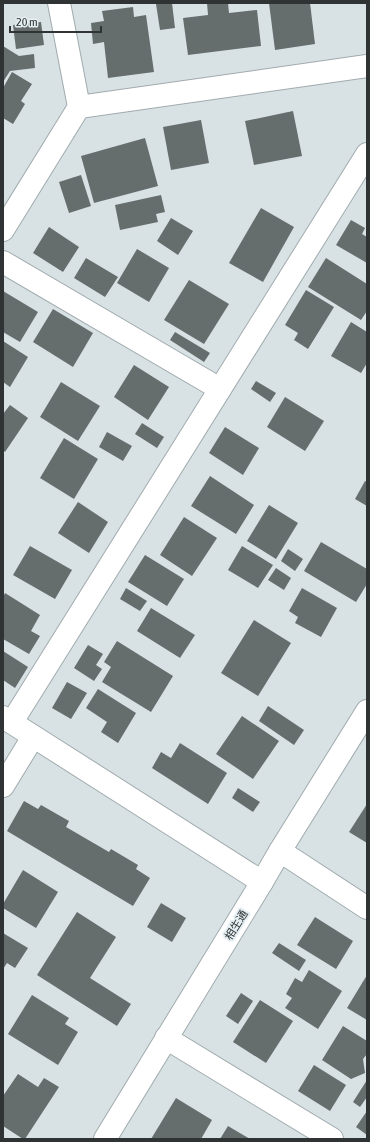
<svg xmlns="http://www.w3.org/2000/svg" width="370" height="1142" viewBox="0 0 370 1142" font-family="'Asap Condensed','Noto Sans JP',sans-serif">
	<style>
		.building { fill: #656e6d }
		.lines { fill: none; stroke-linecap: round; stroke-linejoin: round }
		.minor-casing { stroke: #a1abae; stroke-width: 24 }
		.tertiary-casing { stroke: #a1abae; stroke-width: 24 }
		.minor { stroke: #fff; stroke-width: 22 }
		.tertiary { stroke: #fff; stroke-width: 22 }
		.labels { text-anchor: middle; stroke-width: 4; stroke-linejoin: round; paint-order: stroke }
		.street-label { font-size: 11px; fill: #2f3334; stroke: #e5eff3 }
	</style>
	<rect width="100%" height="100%" fill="#d8e2e5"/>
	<g class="building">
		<path d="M167 3H172L175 28 160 30 156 4Z"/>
		<path d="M207 3H228L229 13 257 10 261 46 188 55 183 18 208 15Z"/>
		<path d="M269 3H310L315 44 275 50Z"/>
		<path d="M133 7 134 17 146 15 154 72 108 78 104 42 93 44 91 23 104 21 102 11Z"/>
		<path d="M41 22 44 45 16 49 13 25Z"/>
		<path d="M3 46 19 56 34 54 35 68 10 71 3 82Z"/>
		<path d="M12 72 32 84 21 101 25 104 13 124 3 118V88Z"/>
		<path d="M293 111 302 156 254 165 245 121Z"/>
		<path d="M201 120 209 163 171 170 163 127Z"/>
		<path d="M145 138 158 186 94 203 81 156Z"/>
		<path d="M81 175 91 206 69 213 59 182Z"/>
		<path d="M161 195 165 212 156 214 158 222 120 230 115 205Z"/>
		<path d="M261 208 294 227 263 282 229 263Z"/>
		<path d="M171 218 193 231 178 255 157 241Z"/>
		<path d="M351 220 365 228 362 234 367 237V263L336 245Z"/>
		<path d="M49 227 79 247 63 272 33 253Z"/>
		<path d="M137 249 169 268 149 302 117 283Z"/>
		<path d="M86 258 118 277 105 297 74 278Z"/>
		<path d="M326 258 367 284V311L361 320 308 287Z"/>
		<path d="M189 280 229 304 204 344 164 320Z"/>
		<path d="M306 290 334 307 308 349 294 340 298 333 285 325Z"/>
		<path d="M3 291 38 312 20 342 3 332Z"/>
		<path d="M53 309 93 333 73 367 33 342Z"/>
		<path d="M351 322 367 332V363L361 373 331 356Z"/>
		<path d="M175 332 210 353 204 362 170 340Z"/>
		<path d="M3 341 28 357 10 387 3 382Z"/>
		<path d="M134 365 169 387 148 420 114 397Z"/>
		<path d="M256 381 276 393 270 402 251 389Z"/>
		<path d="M61 382 100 406 78 441 40 417Z"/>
		<path d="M285 397 324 421 305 451 267 427Z"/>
		<path d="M10 405 28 418 5 452 3 450V414Z"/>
		<path d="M142 423 164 437 157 448 135 434Z"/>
		<path d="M225 427 259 448 243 475 209 453Z"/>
		<path d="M107 432 132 446 123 461 99 447Z"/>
		<path d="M64 438 98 459 74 499 40 478Z"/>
		<path d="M210 476 254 505 236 534 191 506Z"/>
		<path d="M365 481 367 482V506L355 499Z"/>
		<path d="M78 502 108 522 89 553 58 533Z"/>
		<path d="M269 505 298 523 276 559 247 541Z"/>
		<path d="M184 517 217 538 192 576 160 555Z"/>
		<path d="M321 542 367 569V584L356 602 304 571Z"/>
		<path d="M30 546 72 570 55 599 13 575Z"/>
		<path d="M242 546 273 565 258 588 228 570Z"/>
		<path d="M288 549 303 559 295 571 281 561Z"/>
		<path d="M145 555 184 579 167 606 128 582Z"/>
		<path d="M276 568 291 578 284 590 268 580Z"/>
		<path d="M126 588 147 601 140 611 120 599Z"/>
		<path d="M302 588 337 608 321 637 295 623 298 617 289 611Z"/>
		<path d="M5 593 40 615 31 631 40 636 29 654 3 639V597Z"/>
		<path d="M151 608 195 635 180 658 137 631Z"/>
		<path d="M254 620 291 643 258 696 221 673Z"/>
		<path d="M117 641 173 676 151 712 102 682 111 667 104 662Z"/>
		<path d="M88 645 103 654 96 665 102 669 94 681 74 668Z"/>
		<path d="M3 651 28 667 15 688 3 680Z"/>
		<path d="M67 682 87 693 71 719 52 708Z"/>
		<path d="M98 689 136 713 118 743 101 732 107 722 86 708Z"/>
		<path d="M268 706 304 730 294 745 259 721Z"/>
		<path d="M242 716 279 741 253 779 216 754Z"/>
		<path d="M180 743 227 773 208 804 152 768 161 752 171 758Z"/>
		<path d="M238 788 260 802 253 812 232 798Z"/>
		<path d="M24 801 38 809 41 805 69 821 66 827 109 852 111 849 138 865 136 869 150 878 133 906 7 831Z"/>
		<path d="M367 804V843L349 832Z"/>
		<path d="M23 870 58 892 36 928 3 908V904Z"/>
		<path d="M161 903 186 918 172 942 147 927Z"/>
		<path d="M77 912 116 937 90 978 131 1004 117 1026 37 975Z"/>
		<path d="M315 917 353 941 336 969 297 945Z"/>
		<path d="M3 933 28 948 15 968 7 963 3 969Z"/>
		<path d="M279 943 306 960 299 971 272 953Z"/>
		<path d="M309 970 342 991 318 1029 285 1008 292 998 286 994 295 978 302 982Z"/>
		<path d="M367 975V1020L347 1008Z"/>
		<path d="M241 993 253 1001 238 1024 226 1016Z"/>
		<path d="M32 995 69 1018 65 1024 78 1032 58 1065 8 1034Z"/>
		<path d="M260 1000 293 1021 266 1063 233 1042Z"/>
		<path d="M343 1026 367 1041V1054L363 1059 365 1073 351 1079 322 1060Z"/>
		<path d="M314 1065 346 1085 330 1111 298 1091Z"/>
		<path d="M18 1074 38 1087 44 1078 59 1087 25 1139H23L3 1126V1096Z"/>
		<path d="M367 1080V1097L360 1107 353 1102Z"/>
		<path d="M176 1098 212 1120 201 1139H151Z"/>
		<path d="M367 1111V1135L356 1127Z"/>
		<path d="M228 1126 250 1139H220Z"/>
	</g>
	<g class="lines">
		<defs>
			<g id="minor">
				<path d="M79 107 367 66"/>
				<path d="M3 230 79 107 59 3"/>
				<path d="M3 262 220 389"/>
				<path d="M3 717 262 882"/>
				<path d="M12 722 367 154"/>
				<path d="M3 786 33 737"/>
				<path d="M280 851 367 908"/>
				<path d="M166 1038 332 1139"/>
			</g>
			<path id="tertiary" d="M105 1139 262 882 280 851 367 711"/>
		</defs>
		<use href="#minor" class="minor-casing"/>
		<use href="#tertiary" class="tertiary-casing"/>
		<use href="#minor" class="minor"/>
		<use href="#tertiary" class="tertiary"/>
	</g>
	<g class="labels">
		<g class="street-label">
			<text transform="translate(236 925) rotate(-58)" y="4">相生通</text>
		</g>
	</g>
	<rect width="370" height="1142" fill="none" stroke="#2f3334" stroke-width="8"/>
	<path d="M10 26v6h91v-6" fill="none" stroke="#2f3334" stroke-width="2"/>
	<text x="16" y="26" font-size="12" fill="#2f3334" stroke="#e5eff3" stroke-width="3" paint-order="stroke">20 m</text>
</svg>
